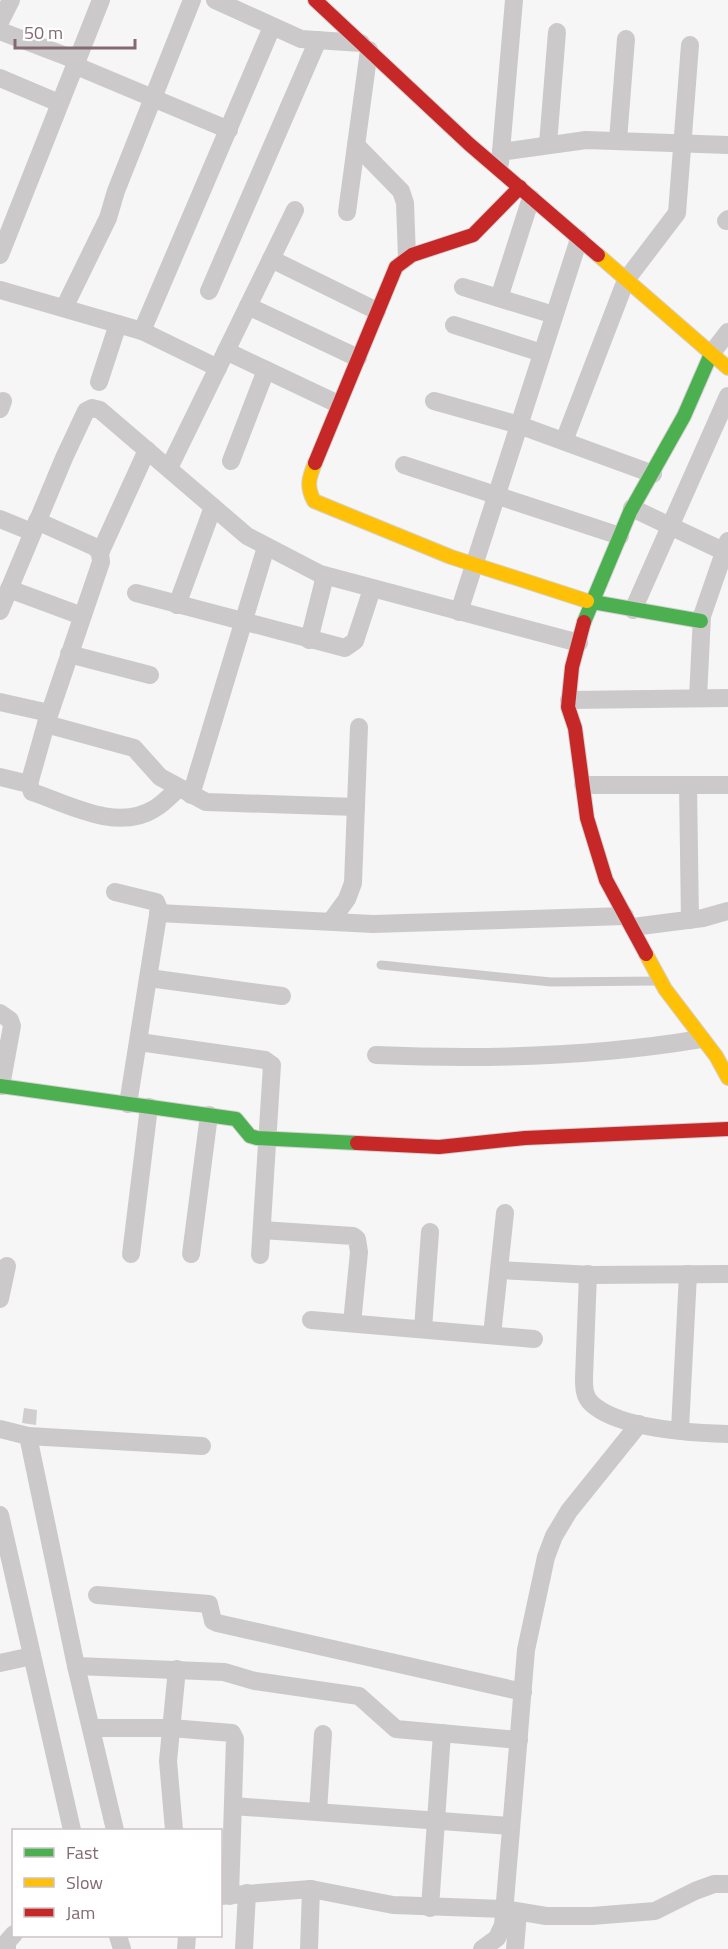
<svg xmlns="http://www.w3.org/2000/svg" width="728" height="1949" viewBox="0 0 728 1949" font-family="'Titillium Web',sans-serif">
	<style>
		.building { fill: #d0cecf }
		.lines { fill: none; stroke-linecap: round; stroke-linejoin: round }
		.fast-casing { stroke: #d4d2d3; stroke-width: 16 }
		.slow-casing { stroke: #d4d2d3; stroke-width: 16 }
		.jam-casing { stroke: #d4d2d3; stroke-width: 16 }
		.lane { stroke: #ccc9ca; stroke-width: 9 }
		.street { stroke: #ccc9ca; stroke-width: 18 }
		.fast { stroke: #4caf50; stroke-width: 14 }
		.slow { stroke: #ffc107; stroke-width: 14 }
		.jam { stroke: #c62828; stroke-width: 14 }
	</style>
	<rect width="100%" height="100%" fill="#f6f6f6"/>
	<path class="building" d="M24 1408 37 1410 36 1425 22 1423Z"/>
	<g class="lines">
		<defs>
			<g id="fast">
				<path d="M587 601 701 621"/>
				<path d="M584 622 630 512 684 416 711 354"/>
				<path d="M0 1086 236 1119 250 1136 257 1138 357 1143"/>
			</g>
			<g id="slow">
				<path d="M598 255 728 368"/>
				<path d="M315 463C309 478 306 486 314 501L451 557 587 601"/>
				<path d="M646 954 665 989 716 1056 728 1078"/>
			</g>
			<g id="jam">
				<path d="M315 0 469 144 598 255"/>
				<path d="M315 463 396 267 412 255 473 235 520 187"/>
				<path d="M584 622 572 667 568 707 575 728 587 818 606 880 646 954"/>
				<path d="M357 1143 439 1147 525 1138 728 1129"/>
			</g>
		</defs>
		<use href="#fast" class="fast-casing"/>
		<use href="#slow" class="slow-casing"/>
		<use href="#jam" class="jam-casing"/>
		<path class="lane" d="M381 965 551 982 658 981"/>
		<g class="street">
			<path d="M215 0 301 39 361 43"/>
			<path d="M0 22 11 0"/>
			<path d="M0 31 76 60"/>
			<path d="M74 65 229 130"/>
			<path d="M0 78 59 103"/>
			<path d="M618 140 626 39"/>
			<path d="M548 144 557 32"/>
			<path d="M356 145 401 191 405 203 407 257"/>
			<path d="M501 152 586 140 728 145"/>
			<path d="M500 163 514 0"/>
			<path d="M347 212 369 50"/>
			<path d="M726 221 728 219"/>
			<path d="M0 255 101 0"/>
			<path d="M271 259 377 311"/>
			<path d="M463 287 554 315"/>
			<path d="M0 290 142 331 218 368"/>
			<path d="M209 291 318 40"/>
			<path d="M499 298 531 198"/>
			<path d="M248 306 358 358"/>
			<path d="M64 308 108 218 116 191 192 0"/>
			<path d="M454 325 542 353"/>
			<path d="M142 331 272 27"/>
			<path d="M226 351 338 404"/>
			<path d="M711 354 728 332"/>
			<path d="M99 382 118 324"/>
			<path d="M434 401 519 425 653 474"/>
			<path d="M0 409 3 401"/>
			<path d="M564 441 626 280 677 213 690 45"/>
			<path d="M231 461 266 370"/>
			<path d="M404 465 620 536"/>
			<path d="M169 468 295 210"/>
			<path d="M632 508 723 551"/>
			<path d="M0 519 32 532"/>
			<path d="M100 553 147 450"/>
			<path d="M9 589 82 616"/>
			<path d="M136 593 345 648 355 641 372 589"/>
			<path d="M177 605 213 507"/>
			<path d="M633 610 728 396"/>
			<path d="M0 611 64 458 86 411 92 408 100 410 247 536 320 574 579 643"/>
			<path d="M459 612 579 239"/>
			<path d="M309 640 325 576"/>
			<path d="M69 654 150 675"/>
			<path d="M698 698 702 616 728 541"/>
			<path d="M569 700 728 698"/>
			<path d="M0 702 49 713"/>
			<path d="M46 724 134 748 160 777 206 802 356 807"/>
			<path d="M0 777 29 784 32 792C68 804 117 832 154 809 163 804 171 795 179 788"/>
			<path d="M29 784 46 724 101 562 100 553 95 547 37 521"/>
			<path d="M583 785H728"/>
			<path d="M688 785 690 920"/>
			<path d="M191 795 266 547"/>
			<path d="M115 892 156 902 159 909 128 1104"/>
			<path d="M158 913 373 924 625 916"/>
			<path d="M331 921 347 899 353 883 359 727"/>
			<path d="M633 927 703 918 728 911"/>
			<path d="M149 978 282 996"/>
			<path d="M0 1013 10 1020 12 1026 1 1086"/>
			<path d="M139 1042 265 1060 272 1065 260 1255"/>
			<path d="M376 1055C486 1060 593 1057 701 1039"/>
			<path d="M262 1230 353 1236 357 1239 359 1252 352 1323"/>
			<path d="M131 1254 149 1107"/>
			<path d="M191 1254 209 1115"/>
			<path d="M499 1270 592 1275 728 1274"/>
			<path d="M588 1274 584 1378C584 1387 584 1397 592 1404 620 1429 691 1433 728 1434"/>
			<path d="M0 1299 7 1266"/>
			<path d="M311 1320 534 1339"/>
			<path d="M423 1329 430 1232"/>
			<path d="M492 1335 505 1213"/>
			<path d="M0 1429 28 1436 202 1446"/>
			<path d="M680 1429 688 1274"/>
			<path d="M28 1436 76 1666 115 1830"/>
			<path d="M0 1515 72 1830"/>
			<path d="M97 1595 209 1604 213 1621 217 1623 523 1692"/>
			<path d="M0 1663 32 1656"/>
			<path d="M76 1666 224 1672 255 1681 359 1696 396 1729 519 1740"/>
			<path d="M91 1728H171L232 1733 235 1739 230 1896"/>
			<path d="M233 1806 511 1826"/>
			<path d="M318 1812 323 1734"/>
			<path d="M174 1830 168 1761 177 1669"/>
			<path d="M220 1896 311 1889 393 1905 504 1909 546 1916H592L655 1911 695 1891 714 1884H728"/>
			<path d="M430 1908 442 1733"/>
			<path d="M118 1936 122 1949"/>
			<path d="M7 1949V1942L14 1934"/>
			<path d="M186 1949 187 1936"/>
			<path d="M244 1949 247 1893"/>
			<path d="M309 1949 311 1889"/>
			<path d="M482 1949 497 1938 503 1925 526 1650 546 1557 554 1536 569 1511 639 1424"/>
			<path d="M515 1949 518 1912"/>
		</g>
		<use href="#fast" class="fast"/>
		<use href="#slow" class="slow"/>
		<use href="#jam" class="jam"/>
	</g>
	<rect x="12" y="1829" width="210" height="108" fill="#ffffff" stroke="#cdc3c7" stroke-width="1.5"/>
	<rect x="24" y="1848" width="30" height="9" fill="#4caf50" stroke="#cdc3c7" stroke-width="1.5"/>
	<text x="66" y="1859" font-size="18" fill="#836974">Fast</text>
	<rect x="24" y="1878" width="30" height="9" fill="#ffc107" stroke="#cdc3c7" stroke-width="1.5"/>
	<text x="66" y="1889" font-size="18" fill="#836974">Slow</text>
	<rect x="24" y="1908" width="30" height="9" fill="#c62828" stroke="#cdc3c7" stroke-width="1.5"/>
	<text x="66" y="1919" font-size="18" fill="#836974">Jam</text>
	<path d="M15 39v9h120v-9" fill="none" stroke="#836974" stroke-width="3"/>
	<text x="24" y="39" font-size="18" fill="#836974" stroke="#ffffff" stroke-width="4.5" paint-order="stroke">50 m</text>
</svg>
